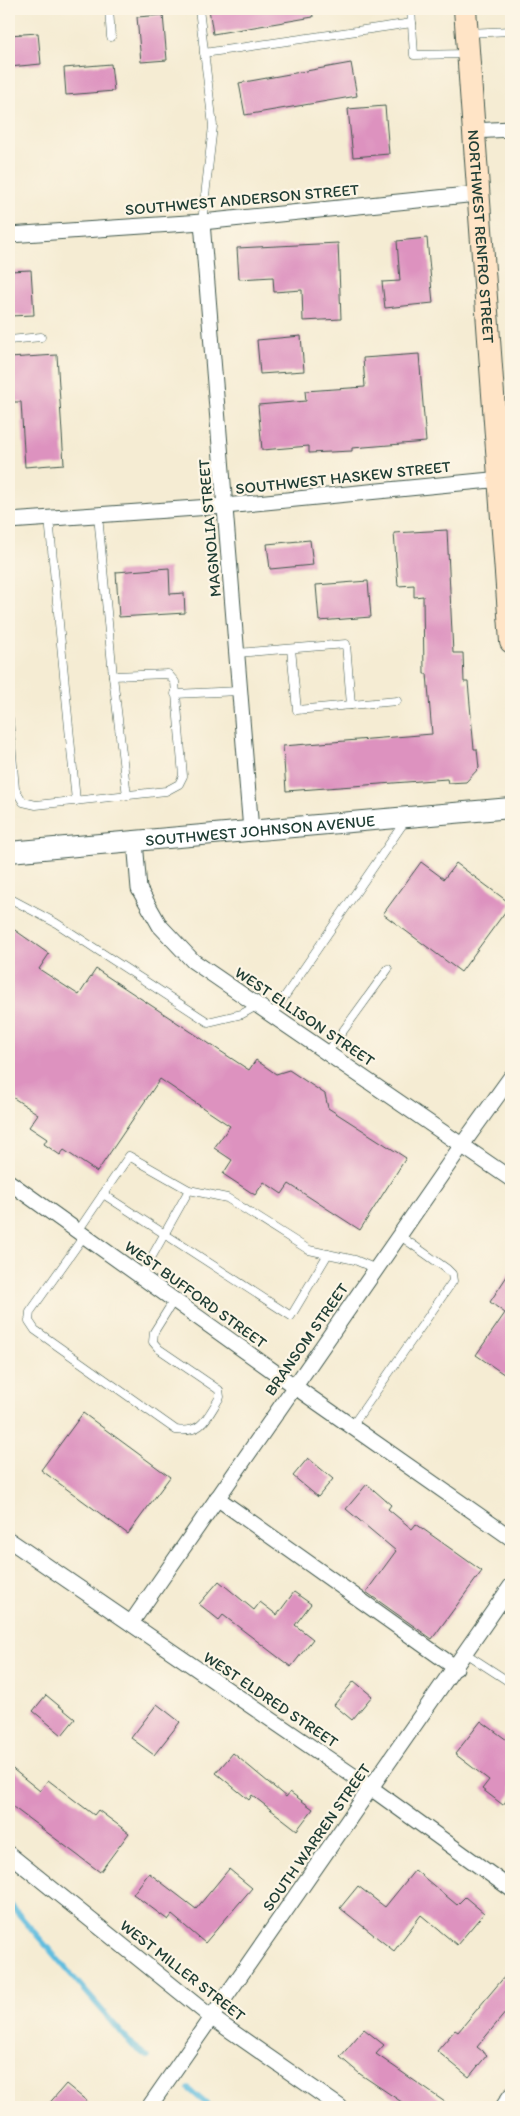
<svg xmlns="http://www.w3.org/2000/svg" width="520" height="2116" viewBox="0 0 520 2116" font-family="Itim,sans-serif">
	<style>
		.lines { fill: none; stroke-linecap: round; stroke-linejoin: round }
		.stream { stroke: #61bddf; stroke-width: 5.5 }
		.building { fill: #dd92bf }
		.service-casing { stroke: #3f574c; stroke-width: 9 }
		.minor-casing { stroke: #3f574c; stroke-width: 17 }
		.tertiary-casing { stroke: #3f574c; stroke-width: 22 }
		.secondary-casing { stroke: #3f574c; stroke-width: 24 }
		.service { stroke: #fff; stroke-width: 8 }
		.minor { stroke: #fff; stroke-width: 15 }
		.tertiary { stroke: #fff; stroke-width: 20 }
		.secondary { stroke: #ffe4c6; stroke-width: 22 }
		.labels { text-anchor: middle; stroke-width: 4.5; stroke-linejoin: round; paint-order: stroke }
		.street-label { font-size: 16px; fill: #1f3d34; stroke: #fcf5e5 }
	</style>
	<rect width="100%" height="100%" fill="#fcf5e5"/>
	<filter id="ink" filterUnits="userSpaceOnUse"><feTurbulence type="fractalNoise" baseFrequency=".02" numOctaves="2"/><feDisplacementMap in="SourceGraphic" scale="10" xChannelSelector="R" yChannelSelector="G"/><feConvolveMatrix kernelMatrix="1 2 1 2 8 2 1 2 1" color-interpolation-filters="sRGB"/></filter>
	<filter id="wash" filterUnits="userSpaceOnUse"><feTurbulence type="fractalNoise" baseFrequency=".0096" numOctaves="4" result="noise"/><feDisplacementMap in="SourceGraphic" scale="20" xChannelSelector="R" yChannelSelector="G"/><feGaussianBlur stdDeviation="1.12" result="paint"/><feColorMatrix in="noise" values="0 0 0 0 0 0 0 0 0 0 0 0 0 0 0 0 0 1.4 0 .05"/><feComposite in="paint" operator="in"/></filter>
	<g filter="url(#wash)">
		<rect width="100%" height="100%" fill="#f5ecd3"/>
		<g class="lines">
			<g class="stream">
				<path d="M9 1903 133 2046 148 2057"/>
				<path d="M189 2089 210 2107"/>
			</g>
		</g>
		<g id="blocks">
			<g class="building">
				<path d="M209 9H312L313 17 213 34Z"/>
				<path d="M163 15 167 60 141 62 137 17Z"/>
				<path d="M38 33 41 64 9 67V35Z"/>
				<path d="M351 63 357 96 245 115 239 83Z"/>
				<path d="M111 64 114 91 66 95 64 68Z"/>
				<path d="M385 106 389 154 353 157 348 109Z"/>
				<path d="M427 238 433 303 385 308 382 282 400 281 397 241Z"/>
				<path d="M338 243 341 319 303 321 302 290 274 292 273 277 239 279 237 248Z"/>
				<path d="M31 270 34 315 9 316V271Z"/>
				<path d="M301 336 304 371 260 374 257 340Z"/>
				<path d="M419 354 426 442 352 448V451L309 453V446L262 450 258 405 306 401 305 391 365 387 363 358Z"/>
				<path d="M57 355 64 464 25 467 21 402H9V358Z"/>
				<path d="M447 530 453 653H463L464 682H468L474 749H477L479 768 466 782 448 783 447 779 286 791 283 746 432 734 427 674H424L423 596 414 597V585L398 586 394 533Z"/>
				<path d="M310 540 313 565 270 569 267 544Z"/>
				<path d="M169 568 170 594 184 593 185 613 119 617 116 572Z"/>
				<path d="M368 581 371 617 319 621 316 585Z"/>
				<path d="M421 862 444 879 456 863 511 904 461 972 383 914Z"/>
				<path d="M9 926 49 954 39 969 79 995 96 969 249 1070 256 1060 276 1074 289 1070 325 1094 328 1108 406 1158 360 1230 289 1184 282 1194 264 1182 255 1195 223 1174 232 1160 214 1148 230 1126 160 1079 97 1172 64 1150 60 1155 44 1144 47 1139 29 1127 38 1114 9 1095Z"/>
				<path d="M511 1270V1379L476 1355 505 1313 490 1302Z"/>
				<path d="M83 1413 170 1477 128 1534 41 1470Z"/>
				<path d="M308 1458 333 1479 318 1497 293 1476Z"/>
				<path d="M367 1484 391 1505 388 1509 412 1529 416 1524 482 1571 432 1639 366 1592 396 1551 346 1509Z"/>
				<path d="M219 1581 254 1610 260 1602 277 1615 294 1592 311 1604 295 1625 313 1639 291 1667 223 1615 219 1620 199 1604Z"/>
				<path d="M354 1681 372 1696 352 1720 334 1705Z"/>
				<path d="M46 1695 75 1719 62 1735 33 1711Z"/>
				<path d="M157 1704 180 1722 154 1755 131 1738Z"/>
				<path d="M481 1721 511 1743V1794L503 1805 482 1789 489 1780 455 1754Z"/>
				<path d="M233 1753 286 1797 290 1792 313 1809 297 1830 252 1795 249 1800 216 1773Z"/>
				<path d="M9 1766 40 1791 48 1780 94 1815 98 1810 129 1833 100 1872 9 1804Z"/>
				<path d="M229 1869 252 1888 205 1943 172 1915 168 1920 133 1894 149 1873 196 1909Z"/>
				<path d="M415 1870 457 1905 465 1897 484 1913 457 1945 421 1915 394 1951 340 1908 358 1886 385 1907Z"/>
				<path d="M511 1969V2006L477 2047 487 2055 469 2077 437 2051 455 2030 458 2032Z"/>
				<path d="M364 2029 384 2045 376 2054 452 2107H409L360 2074 340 2057Z"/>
				<path d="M66 2084 94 2107H46Z"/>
			</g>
		</g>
	</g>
	<g filter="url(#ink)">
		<use href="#blocks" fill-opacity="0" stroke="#3f574c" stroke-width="1"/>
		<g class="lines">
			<defs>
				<g id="service">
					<path d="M109 9 111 37"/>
					<path d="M199 9 213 126 202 222"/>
					<path d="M411 9 414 55 466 54"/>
					<path d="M468 33 511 31"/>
					<path d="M204 53 412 23"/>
					<path d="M9 340 41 337"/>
					<path d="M49 518 76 801"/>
					<path d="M237 653 346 644 351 705 297 710 291 649"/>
					<path d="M113 676 127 796"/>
					<path d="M175 694 239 691"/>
					<path d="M351 705 397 701"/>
					<path d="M9 719 15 789 23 802 36 805 166 791 179 784 183 776 175 682 168 674 113 676 98 515"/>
					<path d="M9 898 56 923 208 1022 242 1014 258 1005"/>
					<path d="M272 1015 405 821"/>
					<path d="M327 1053 388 969"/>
					<path d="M103 1194 291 1316 328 1254"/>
					<path d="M78 1231 129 1156 189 1190 227 1198 309 1250 355 1260 376 1269"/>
					<path d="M84 1236 30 1312 29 1321 35 1330 176 1430C203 1434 207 1417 220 1397L219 1390 159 1349 153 1342 154 1332 174 1300"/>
					<path d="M141 1276 189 1190"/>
					<path d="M352 1426 453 1281 452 1274 447 1269 399 1235"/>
					<path d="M465 1653 511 1683"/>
				</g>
				<g id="minor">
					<path d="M473 131 511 129"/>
					<path d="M202 222 251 831"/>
					<path d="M9 235 202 222 477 194"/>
					<path d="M9 521 225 506 501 479"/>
					<path d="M135 841 139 889 160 926 193 961 511 1179"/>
					<path d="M9 1182 294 1386 511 1538"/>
					<path d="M217 1498 456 1668"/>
					<path d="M9 1540 371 1788 511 1889"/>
					<path d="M131 1623 462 1145 511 1077"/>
					<path d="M9 1854 211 2017 340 2107"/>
					<path d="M149 2107 511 1586"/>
					<path d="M503 2107 511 2095"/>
				</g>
				<g id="tertiary">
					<path id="s1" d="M9 852 511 808"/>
				</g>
				<g id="secondary">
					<path id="s2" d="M465 9 511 642"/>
				</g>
			</defs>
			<use href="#service" class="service-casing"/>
			<use href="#minor" class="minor-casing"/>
			<use href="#tertiary" class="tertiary-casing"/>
			<use href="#secondary" class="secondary-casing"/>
			<use href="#service" class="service"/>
			<use href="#minor" class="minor"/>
			<use href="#tertiary" class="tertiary"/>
			<use href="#secondary" class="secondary"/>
		</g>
	</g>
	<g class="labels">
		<g class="street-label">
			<text transform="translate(242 199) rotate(-5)" y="6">SOUTHWEST ANDERSON STREET</text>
			<text dy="6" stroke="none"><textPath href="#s2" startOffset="228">NORTHWEST RENFRO STREET</textPath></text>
			<text transform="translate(343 477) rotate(-6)" y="6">SOUTHWEST HASKEW STREET</text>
			<text transform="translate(209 528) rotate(-95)" y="6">MAGNOLIA STREET</text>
			<text dy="6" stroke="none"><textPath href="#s1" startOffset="252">SOUTHWEST JOHNSON AVENUE</textPath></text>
			<text transform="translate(305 1016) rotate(34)" y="6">WEST ELLISON STREET</text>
			<text transform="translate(196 1294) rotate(36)" y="6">WEST BUFFORD STREET</text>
			<text transform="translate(306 1339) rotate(-55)" y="6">BRANSOM STREET</text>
			<text transform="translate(271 1699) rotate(34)" y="6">WEST ELDRED STREET</text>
			<text transform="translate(316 1837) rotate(-55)" y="6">SOUTH WARREN STREET</text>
			<text transform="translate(183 1970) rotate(38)" y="6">WEST MILLER STREET</text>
		</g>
	</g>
	<rect width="520" height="2116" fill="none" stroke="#fcf5e5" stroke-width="30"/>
</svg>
